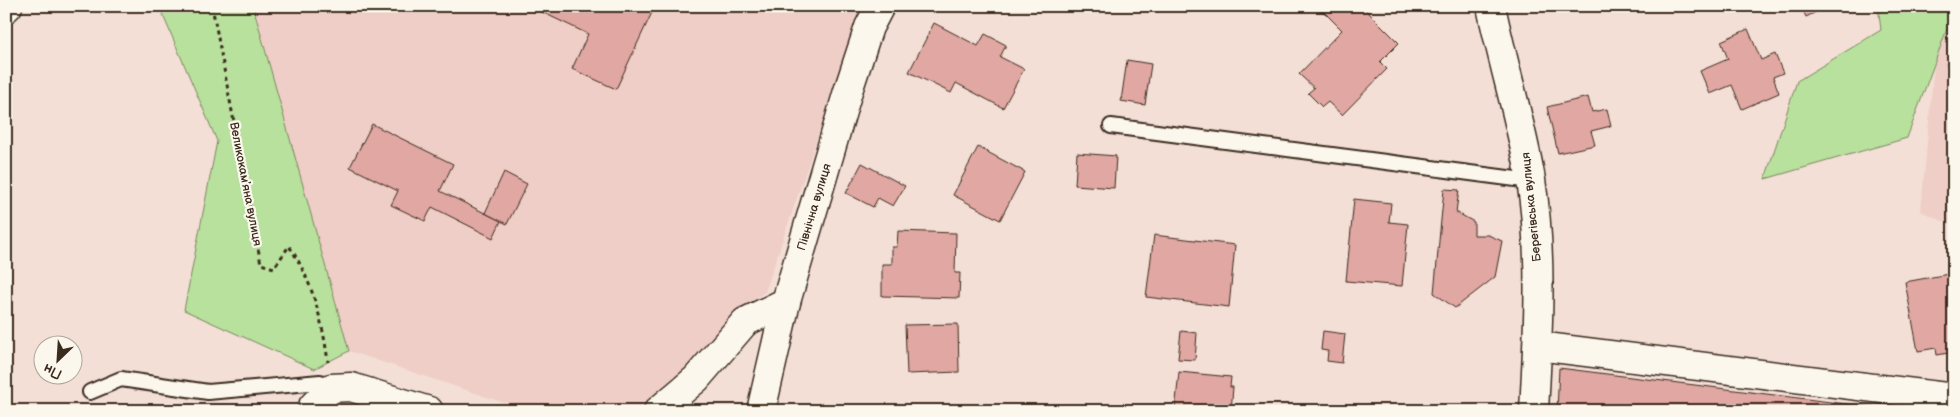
<svg xmlns="http://www.w3.org/2000/svg" width="1960" height="417" viewBox="0 0 1960 417" font-family="'Balsamiq Sans',sans-serif">
	<style>
		.built { fill: #eecec6 }
		.green { fill: #b8e19d; stroke: #7a865e }
		.building { fill: #e1a7a2; stroke: #3b2a1e }
		.lines { fill: none; stroke-linecap: round; stroke-linejoin: round }
		.service-casing { stroke: #3b2a1e; stroke-width: 18 }
		.minor-casing { stroke: #3b2a1e; stroke-width: 31 }
		.tertiary-casing { stroke: #3b2a1e; stroke-width: 31 }
		.path { stroke: #3b2a1e; stroke-width: 3; stroke-dasharray: 4 4; stroke-linecap: butt }
		.service { stroke: #fbf7ec; stroke-width: 14 }
		.minor { stroke: #fbf7ec; stroke-width: 28 }
		.tertiary { stroke: #fbf7ec; stroke-width: 28 }
		.labels { text-anchor: middle; stroke-width: 4.5; stroke-linejoin: round; paint-order: stroke }
		.street-label { font-size: 12px; fill: #3b2a1e; stroke: #fbf7ec }
	</style>
	<rect width="100%" height="100%" fill="#f3dfd6"/>
	<filter id="ink" filterUnits="userSpaceOnUse"><feTurbulence type="fractalNoise" baseFrequency=".02" numOctaves="2"/><feDisplacementMap in="SourceGraphic" scale="10" xChannelSelector="R" yChannelSelector="G"/><feConvolveMatrix kernelMatrix="1 2 1 2 8 2 1 2 1" color-interpolation-filters="sRGB"/></filter>
	<g filter="url(#ink)">
		<g class="built">
			<path d="M253 6H862L765 292 736 311 686 371 636 411H545L499 401 349 351Z"/>
			<path d="M1954 6V226L1921 211 1937 31Z"/>
		</g>
		<g class="green">
			<path d="M159 6H253L349 351 314 369 184 310 217 141Z"/>
			<path d="M1878 6H1954V42L1948 26 1907 138 1765 179 1797 81 1881 30Z"/>
		</g>
		<g class="building">
			<path d="M529 6H655L616 89 572 69 588 34Z"/>
			<path d="M1312 6H1362L1399 43 1380 62 1387 69 1342 115 1328 102 1322 107 1308 93 1314 88 1299 74 1342 30 1325 13Z"/>
			<path d="M1801 6H1828L1806 17Z"/>
			<path d="M934 23 978 46 985 34 1006 45 1000 57 1024 69 1003 108 956 83 951 93 909 72Z"/>
			<path d="M1748 29 1761 60 1775 54 1783 73 1773 77 1779 93 1742 109 1732 85 1710 94 1700 71 1728 59 1721 41Z"/>
			<path d="M1127 60 1151 64 1145 105 1121 101Z"/>
			<path d="M1588 97 1592 112 1607 109 1611 126 1591 131 1595 145 1558 153 1547 107Z"/>
			<path d="M372 124 453 164 440 191 501 221 493 238 432 207 425 221 391 205 398 191 350 167Z"/>
			<path d="M978 147 1025 172 1000 220 953 195Z"/>
			<path d="M1077 153 1116 156 1114 188 1075 185Z"/>
			<path d="M862 163 905 186 893 206 878 198 873 207 846 193Z"/>
			<path d="M504 172 527 184 507 224 485 213Z"/>
			<path d="M1444 189 1459 190 1456 212 1474 222V235H1488L1502 241 1495 277 1455 308 1434 293Z"/>
			<path d="M1354 199 1391 203 1389 222 1408 224 1402 286 1346 281Z"/>
			<path d="M898 231 956 233 955 273H960L959 298 882 296V264H892V247H897Z"/>
			<path d="M1154 235 1235 245 1229 307 1146 297Z"/>
			<path d="M1954 273V352L1937 355 1936 348 1918 351 1905 282Z"/>
			<path d="M958 324 959 372 907 374 905 325Z"/>
			<path d="M1181 331 1197 333 1195 360 1178 359Z"/>
			<path d="M1323 331 1345 334 1342 363 1327 361 1328 351 1321 350Z"/>
			<path d="M1559 368 1902 411H1557Z"/>
			<path d="M1179 372 1231 377 1230 387H1233L1231 411H1175Z"/>
		</g>
		<g class="lines">
			<defs>
				<g id="service">
					<path d="M1111 126 1531 181"/>
					<path d="M90 392 121 379 208 392 320 382 331 388"/>
				</g>
				<g id="minor">
					<path d="M1491 6C1503 65 1521 121 1531 180 1543 256 1538 334 1534 411"/>
					<path d="M6 8 8 6"/>
					<path d="M1538 346 1954 398"/>
					<path d="M312 411 313 406 331 388 351 387 429 411"/>
					<path d="M658 411 696 379 745 322 786 302"/>
				</g>
				<path id="tertiary" d="M761 411 786 302 848 91 869 27 880 6"/>
			</defs>
			<use href="#service" class="service-casing"/>
			<use href="#minor" class="minor-casing"/>
			<use href="#tertiary" class="tertiary-casing"/>
			<g class="path">
				<path d="M212 6 261 264 274 268 289 246C312 279 323 323 328 362"/>
				<path d="M1946 65 1954 62"/>
			</g>
			<use href="#service" class="service"/>
			<use href="#minor" class="minor"/>
			<use href="#tertiary" class="tertiary"/>
		</g>
	</g>
	<g class="labels">
		<g class="street-label">
			<text transform="translate(246 184) rotate(79)" y="4">Великокамʼяна вулиця</text>
			<text transform="translate(814 207) rotate(-73)" y="4">Північна вулиця</text>
			<text transform="translate(1531 207) rotate(-96)" y="4">Берегівська вулиця</text>
		</g>
	</g>
	<rect width="1960" height="417" fill="none" stroke="#fbf7ec" stroke-width="25"/>
	<rect x="12" y="12" width="1935" height="392" fill="none" stroke="#3b2a1e" stroke-width="2" filter="url(#ink)"/>
	<g transform="translate(58 360) rotate(205)"><circle r="24" fill="#fbf7ec" stroke="#aea59a"/>
	<path d="M0-4L9 19L0 12L-9 19Z" fill="#3b2a1e"/>
	<text y="-8" font-size="14" font-weight="bold" text-anchor="middle" fill="#3b2a1e">Пн</text>
	</g>
</svg>
